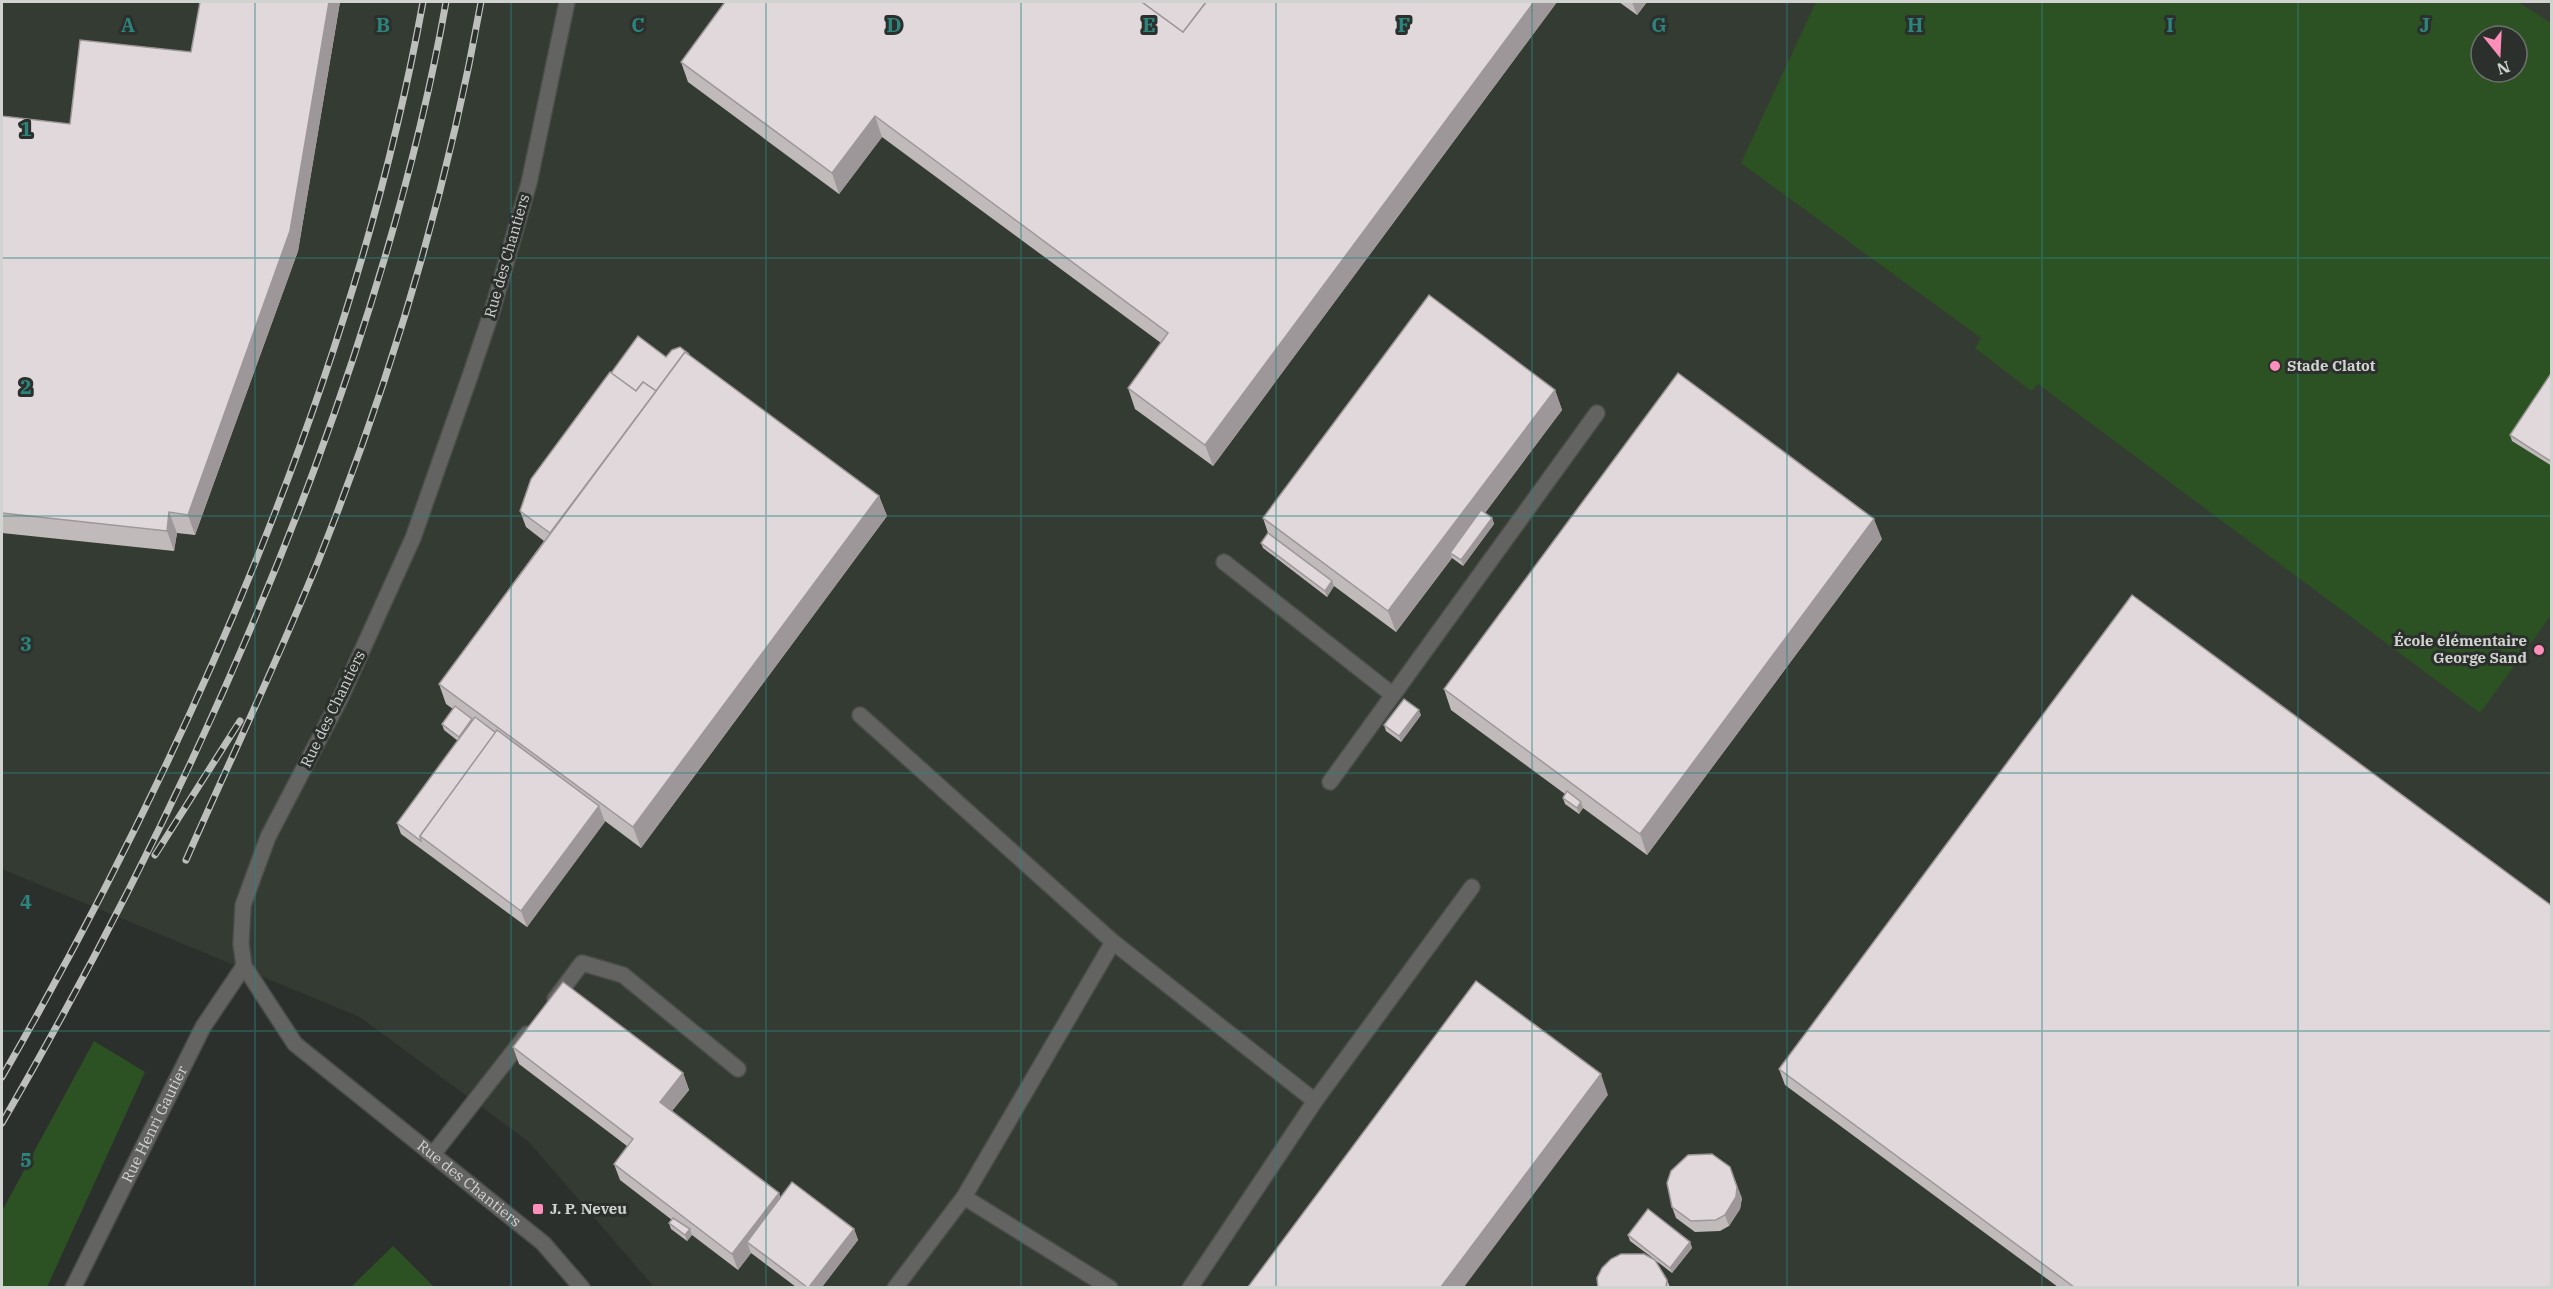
<svg xmlns="http://www.w3.org/2000/svg" width="2553" height="1289" viewBox="0 0 2553 1289" font-family="'IBM Plex Serif',serif">
	<style>
		.built { fill: #343b32; fill-rule: evenodd }
		.green { fill: #2c5223; fill-rule: evenodd }
		.lines { fill: none; stroke-linecap: round; stroke-linejoin: round }
		.service-casing { stroke: #4a4d4a; stroke-width: 18 }
		.minor-casing { stroke: #4a4d4a; stroke-width: 18 }
		.tertiary-casing { stroke: #4a4d4a; stroke-width: 18 }
		.service { stroke: #636462; stroke-width: 15 }
		.minor { stroke: #636462; stroke-width: 15 }
		.tertiary { stroke: #636462; stroke-width: 15 }
		.rail-casing { stroke: #bdbfbc; stroke-width: 7 }
		.rail { stroke: #2c302c; stroke-width: 4.5; stroke-dasharray: 14; stroke-linecap: butt }
		.wall { fill: #c1babb }
		.shaded-wall { fill: #9d9799 }
		.building { fill: #e0d8da; stroke: #9d9799; stroke-width: 1.5 }
		.grid { fill: none; stroke: #2c847d; stroke-width: 1.5; stroke-opacity: 0.55 }
		.poi-dot { fill: #ff8eba; stroke: #2c302c; stroke-width: 2 }
		.labels { text-anchor: middle; stroke-width: 6; stroke-linejoin: round; paint-order: stroke }
		.street-label { font-size: 15px; fill: #d1d3d0; stroke: #2c302c }
		.poi-label { font-size: 15px; font-weight: bold; fill: #d1d3d0; stroke: #2c302c; text-anchor: start }
		.grid-label { font-size: 20px; text-anchor: middle; font-weight: bold; fill: #2c847d; stroke: #2c302c; stroke-width: 6; stroke-linejoin: round; paint-order: stroke }
	</style>
	<rect width="100%" height="100%" fill="#2c302c"/>
	<path class="built" d="M2 2H2551V1287H654L529 1142 360 1017 2 869ZM2481 36H2517V72H2481Z"/>
	<g class="green">
		<path d="M1816 2H2518L2551 23V615L2480 713 2038 384 2031 391 1975 348 1981 338 1741 163ZM2481 36H2517V72H2481Z"/>
		<path d="M94 1041 145 1072 47 1287H2V1211Z"/>
		<path d="M393 1246 434 1287H351Z"/>
	</g>
	<g class="lines">
		<defs>
			<g id="service">
				<path d="M1224 562 1393 695"/>
				<path d="M860 715 1113 942 964 1197 895 1288"/>
				<path d="M1330 782 1597 413"/>
				<path d="M1113 942 1315 1101"/>
				<path d="M555 999 582 963 623 975 738 1069"/>
				<path d="M434 1153 527 1034"/>
				<path d="M964 1197 1110 1288"/>
				<path d="M1190 1288 1315 1101 1472 887"/>
			</g>
			<g id="minor">
				<path id="s1" d="M73 1288 203 1027 244 966"/>
			</g>
			<g id="tertiary">
				<path id="s2" d="M567 2 529 183 493 308 469 379 413 538 340 699 268 837 243 905 241 944 244 966 295 1044 543 1243 582 1288"/>
			</g>
		</defs>
		<use href="#service" class="service-casing"/>
		<use href="#minor" class="minor-casing"/>
		<use href="#tertiary" class="tertiary-casing"/>
		<use href="#service" class="service"/>
		<use href="#minor" class="minor"/>
		<use href="#tertiary" class="tertiary"/>
		<defs>
			<g id="rail">
				<path d="M155 855 240 721"/>
				<path d="M186 860C230 760 278 660 319 559 391 379 447 192 481 2"/>
				<path d="M2 1077C190 750 355 375 423 2"/>
				<path d="M2 1123C123 914 229 697 314 470 370 318 418 161 446 2"/>
			</g>
		</defs>
		<use href="#rail" class="rail-casing"/>
		<use href="#rail" class="rail"/>
	</g>
	<g class="wall">
		<path d="M200 2H340L298 251 195 535 177 533 174 551 2 533V116L70 124 191 52Z"/>
		<path d="M725 2H1557L1213 466 1135 409 1128 388 1161 343 882 137 839 194 688 82 681 62Z"/>
		<path d="M1619 2H1647L1637 15Z"/>
		<path d="M689 355 879 496 887 516 641 848 605 821 527 927 401 834 397 823 458 741 444 730 442 724 453 709 446 704 439 684 544 541 526 527 520 511 611 373 666 357Z"/>
		<path d="M2552 372V466L2512 441 2510 435Z"/>
		<path d="M1555 390 1562 410 1485 513 1492 518 1494 524 1463 566 1452 558 1396 632 1334 586 1327 597 1263 548 1261 543 1268 533 1263 518Z"/>
		<path d="M1882 539 1647 855 1583 808 1579 814 1565 804 1563 798 1565 794 1451 710 1444 689Z"/>
		<path d="M1421 715 1401 742 1386 731 1384 725Z"/>
		<path d="M513 1047 683 1073 689 1090 672 1111 779 1193 780 1197 854 1229 858 1240 822 1287H796L751 1253 738 1270 692 1235 687 1241 671 1229 669 1223 672 1220 620 1180 614 1164 627 1146 519 1064Z"/>
		<path d="M1779 1069 2552 1287H2058L1785 1085Z"/>
		<path d="M1742 1198 1740 1209 1729 1226 1720 1231 1695 1232 1676 1218 1672 1207Z"/>
		<path d="M1628 1235 1690 1242 1692 1248 1672 1273 1655 1260 1667 1280 1670 1287H1598L1654 1259 1630 1241Z"/>
	</g>
	<g class="shaded-wall">
		<path d="M329 2H340L298 251 195 535 188 515Z"/>
		<path d="M1534 2H1557L1213 466 1205 445Z"/>
		<path d="M1632 2H1647L1637 15Z"/>
		<path d="M875 116 882 137 839 194 832 173Z"/>
		<path d="M1555 390 1562 410 1453 555 1450 553 1452 558 1396 632 1388 611Z"/>
		<path d="M879 496 887 516 641 848 633 827Z"/>
		<path d="M169 512 177 533 174 551 167 531Z"/>
		<path d="M1492 518 1494 524 1463 566 1461 560Z"/>
		<path d="M1874 519 1882 539 1647 855 1640 834Z"/>
		<path d="M1332 581 1334 586 1327 597 1325 591Z"/>
		<path d="M1419 710 1421 715 1401 742 1399 736Z"/>
		<path d="M472 719 474 725 461 743 459 737Z"/>
		<path d="M1581 802 1583 808 1579 814 1577 808Z"/>
		<path d="M599 806 605 822 527 927 521 911Z"/>
		<path d="M683 1073 689 1090 666 1118 660 1102Z"/>
		<path d="M1601 1074 1608 1095 1464 1287H1441Z"/>
		<path d="M1730 1167 1742 1198 1740 1209 1729 1226 1725 1215Z"/>
		<path d="M779 1193 785 1209 747 1242 751 1253 738 1270 732 1254Z"/>
		<path d="M690 1229 692 1235 687 1241 685 1235Z"/>
		<path d="M854 1229 858 1240 822 1287H809Z"/>
		<path d="M1690 1242 1692 1248 1672 1273 1670 1268Z"/>
	</g>
	<g class="building">
		<path d="M200 2H329L290 231 188 515 169 512 167 531 2 513V116L70 124 80 40 191 52Z"/>
		<path d="M725 2H1142L1183 32 1206 2H1534L1205 445 1128 388 1168 333 875 116 832 173 681 62Z"/>
		<path d="M1142 2H1206L1183 32Z"/>
		<path d="M1429 295 1555 390 1388 611 1263 518Z"/>
		<path d="M638 336 666 357 672 350 680 347 689 354 685 352 656 391 643 382 636 391 611 373Z"/>
		<path d="M685 352 879 496 633 827 439 684Z"/>
		<path d="M610 372 636 391 643 382 656 391 550 533 520 511 531 479Z"/>
		<path d="M2552 372V462L2510 435Z"/>
		<path d="M1678 373 1874 519 1640 834 1444 689Z"/>
		<path d="M1481 510 1492 518 1461 560 1450 553Z"/>
		<path d="M1268 533 1332 581 1325 591 1261 543Z"/>
		<path d="M2132 595 2552 906V1287H2074L1779 1069Z"/>
		<path d="M1404 699 1419 710 1399 736 1384 725Z"/>
		<path d="M455 706 472 719 459 737 442 724Z"/>
		<path d="M475 717 496 733 420 836 421 841 397 823Z"/>
		<path d="M497 730 599 806 521 911 420 836Z"/>
		<path d="M1567 791 1581 802 1577 808 1563 798Z"/>
		<path d="M1476 981 1601 1074 1441 1287H1248Z"/>
		<path d="M563 982 683 1073 660 1102 779 1193 732 1254 614 1164 633 1139 513 1047Z"/>
		<path d="M1712 1154 1730 1167 1737 1187 1736 1197 1725 1215 1716 1220 1691 1221 1672 1207 1667 1183 1671 1171 1688 1155Z"/>
		<path d="M792 1182 854 1229 809 1287H807L747 1242Z"/>
		<path d="M1648 1209 1690 1242 1670 1268 1628 1235Z"/>
		<path d="M673 1218 690 1229 685 1235 669 1223Z"/>
		<path d="M1621 1254H1644L1655 1260 1667 1280 1666 1287H1598L1597 1278 1602 1268 1611 1259Z"/>
	</g>
	<path class="grid" d="M255 2V1288M511 2V1288M766 2V1288M1021 2V1288M1276 2V1288M1532 2V1288M1787 2V1288M2042 2V1288M2298 2V1288M2 258H2552M2 516H2552M2 773H2552M2 1031H2552"/>
	<g class="poi-dot">
		<circle cx="2275" cy="366" r="6"/>
		<circle cx="2539" cy="650" r="6"/>
		<rect x="532" y="1203" width="12" height="12" rx="3"/>
	</g>
	<g class="labels">
		<g class="street-label">
			<text transform="translate(507 256) rotate(-74)" y="5">Rue des Chantiers</text>
			<text transform="translate(333 709) rotate(-64)" y="5">Rue des Chantiers</text>
			<text dy="5" stroke="none"><textPath href="#s1" startOffset="183">Rue Henri Gautier</textPath></text>
			<text dy="5" stroke="none"><textPath href="#s2" startOffset="1341">Rue des Chantiers</textPath></text>
		</g>
		<g class="poi-label">
			<text x="2287" y="371">Stade Clatot</text>
			<text x="2527" y="646" text-anchor="end">École élémentaire<tspan x="2527" dy="17">George Sand</tspan></text>
			<text x="550" y="1214">J. P. Neveu</text>
		</g>
	</g>
	<g class="grid-label">
		<text x="128" y="32">A</text>
		<text x="383" y="32">B</text>
		<text x="638" y="32">C</text>
		<text x="894" y="32">D</text>
		<text x="1149" y="32">E</text>
		<text x="1404" y="32">F</text>
		<text x="1659" y="32">G</text>
		<text x="1915" y="32">H</text>
		<text x="2170" y="32">I</text>
		<text x="2425" y="32">J</text>
		<text x="26" y="136">1</text>
		<text x="26" y="394">2</text>
		<text x="26" y="651">3</text>
		<text x="26" y="909">4</text>
		<text x="26" y="1167">5</text>
	</g>
	<rect width="2553" height="1289" fill="none" stroke="#d1d3d0" stroke-width="6"/>
	<g transform="translate(2499 54) rotate(162)"><circle r="28" fill="#2c302c" stroke="#6e716e" stroke-width="1.5"/>
	<path d="M0-4.5L10 22L0 15L-10 22Z" fill="#ff8eba"/>
	<text y="-9" font-size="16" font-weight="bold" text-anchor="middle" fill="#d1d3d0">N</text>
	</g>
</svg>
